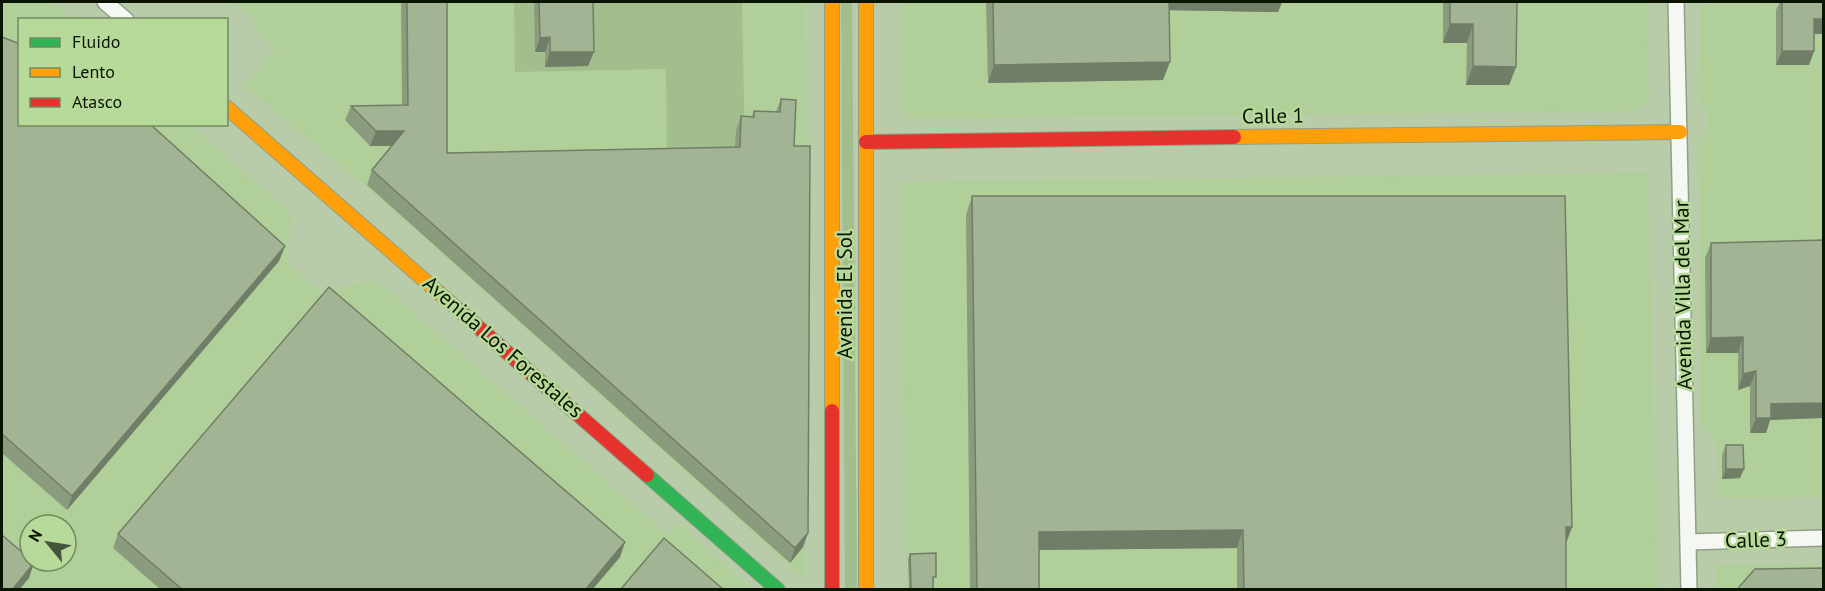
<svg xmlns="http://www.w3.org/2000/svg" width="1825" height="591" viewBox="0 0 1825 591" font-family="'PT Sans',sans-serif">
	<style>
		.built { fill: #b1cf98; fill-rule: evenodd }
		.green { fill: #a3be8d }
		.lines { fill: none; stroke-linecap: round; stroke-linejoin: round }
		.street-casing { stroke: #90a084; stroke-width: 18 }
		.fast-casing { stroke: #90a084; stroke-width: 16 }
		.slow-casing { stroke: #90a084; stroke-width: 16 }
		.jam-casing { stroke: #90a084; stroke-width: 16 }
		.street { stroke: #f4f7f2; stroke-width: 15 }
		.fast { stroke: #30b455; stroke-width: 14 }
		.slow { stroke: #ff9f0a; stroke-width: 14 }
		.jam { stroke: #e5322d; stroke-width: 14 }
		.wall { fill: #8b9b7e }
		.shaded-wall { fill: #717e67 }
		.building { fill: #a2b493; stroke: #717e67; stroke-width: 1.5 }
		.labels { text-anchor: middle; stroke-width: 5; stroke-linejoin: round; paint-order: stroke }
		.street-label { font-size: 21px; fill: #091501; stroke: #b7da9b }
	</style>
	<rect width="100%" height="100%" fill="#b8cca9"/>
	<g class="built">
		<path d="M2 2H52L72 19 20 20V124L190 125 291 214 287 263 321 293 374 279 667 535 677 523 753 589H2ZM30 525H66V561H30Z"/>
		<path d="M233 2H805L807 159 805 580 364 185 245 87 275 49 255 31 256 22Z"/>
		<path d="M903 2H1647L1649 99 1635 111 909 119 902 105Z"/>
		<path d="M1823 3V497L1719 498 1716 445 1699 420 1700 255 1698 141 1707 133 1708 109 1698 100 1700 4Z"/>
		<path d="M1648 173 1657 589H906L902 182Z"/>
		<path d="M1823 564V589H1716V565Z"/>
	</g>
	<g class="green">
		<path d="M514 2H742L745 154 667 156 666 69 515 72Z"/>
		<path d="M841 2H852L857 590 845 589Z"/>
	</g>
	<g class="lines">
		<defs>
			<g id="street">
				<path d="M105 2 126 20"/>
				<path d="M1676 2 1689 590"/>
				<path d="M1688 542 1824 538"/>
			</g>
			<path id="fast" d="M647 475 778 590"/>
			<g id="slow">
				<path d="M832 2V411"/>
				<path d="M866 2V590"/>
				<path d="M226 107 454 306"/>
				<path d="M1234 137 1680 132"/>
			</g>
			<g id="jam">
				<path d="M866 142 1234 137"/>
				<path d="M454 306 647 475"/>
				<path d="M832 411V590"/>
			</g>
		</defs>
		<use href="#street" class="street-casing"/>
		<use href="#fast" class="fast-casing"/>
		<use href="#slow" class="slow-casing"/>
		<use href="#jam" class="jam-casing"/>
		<use href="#street" class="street"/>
		<use href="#fast" class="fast"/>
		<use href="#slow" class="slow"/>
		<use href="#jam" class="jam"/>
	</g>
	<g class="wall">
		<path d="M401 2H447V153L735 147 736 131 741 116H752L754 111 776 112 781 99 794 146 808 533 803 547 790 563 367 185 372 170 392 146H370L345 120 351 106 402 105Z"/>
		<path d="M534 2H593L588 66 545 67V52H535Z"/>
		<path d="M986 2H1282L1278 12 1169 10 1163 80 988 83Z"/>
		<path d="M1443 2H1517L1516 67 1509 85H1466L1467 43H1443Z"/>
		<path d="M1780 2H1824V34H1814V51L1809 65H1776V10Z"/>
		<path d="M2 37 285 246 279 261 67 510 2 453Z"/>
		<path d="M972 196 1572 527 1566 544V590H1237V548L1039 550V590H970L966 215Z"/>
		<path d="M1824 240 1770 420 1766 433H1750V386L1738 390V353H1706L1705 258 1711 243Z"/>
		<path d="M1726 445 1740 478 1722 479V455Z"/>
		<path d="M118 534 625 542 620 557 592 590H161L113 548Z"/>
		<path d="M910 554 935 582H933V590H909L908 559Z"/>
	</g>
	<g class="shaded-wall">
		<path d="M1165 2H1282L1278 12 1162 10Z"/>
		<path d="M1814 19H1824V34H1809Z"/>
		<path d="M1450 24H1473L1467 43H1443Z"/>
		<path d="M550 37 545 52H535L540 38Z"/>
		<path d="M1782 51H1814L1809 65H1776Z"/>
		<path d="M550 52H594L588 66 545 67Z"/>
		<path d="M1170 62 1163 80 988 83 994 65Z"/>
		<path d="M1473 66 1516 67 1509 85H1466Z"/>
		<path d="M376 131H404L399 146H370Z"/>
		<path d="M285 246 279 261 67 510 72 496Z"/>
		<path d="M1743 337 1738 353H1706L1711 338Z"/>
		<path d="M1756 371 1750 386 1738 390 1743 374Z"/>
		<path d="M1824 403V418L1770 420 1766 433H1750L1756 418 1771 404Z"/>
		<path d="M1726 469H1744L1740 478 1722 479Z"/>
		<path d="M1566 527H1572L1565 545Z"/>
		<path d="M1243 530 1237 548 1033 550 1039 532Z"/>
		<path d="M808 533 803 547 790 563 795 548Z"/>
		<path d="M625 542 620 557 592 590H585Z"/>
		<path d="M34 563 29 578 19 590H12Z"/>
	</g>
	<g class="building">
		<path d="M407 2H447V153L740 147 741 116 754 117V111L780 112 781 99 796 100 794 146H810L808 533 795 548 372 170 404 131H376L351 106 408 105Z"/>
		<path d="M539 2H593L594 52H550V37L540 38Z"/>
		<path d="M993 2H1169L1170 62 994 65Z"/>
		<path d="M1450 2H1517L1516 67 1473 66V24H1450Z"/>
		<path d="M1782 2H1824V19H1814V51H1782Z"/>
		<path d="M2 37 20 44V124H150L285 246 72 496 2 434Z"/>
		<path d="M972 196H1565L1572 527H1566V590H1244L1243 530 1039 532V590H977Z"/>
		<path d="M1824 240V403L1771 404V418H1756V371L1743 374V337L1711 338V243Z"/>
		<path d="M329 287 625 542 585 590H183L118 534Z"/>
		<path d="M1726 445H1743L1744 469H1726Z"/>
		<path d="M2 535 30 559V561H32L34 563 12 590H2Z"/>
		<path d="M664 538 724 590H620Z"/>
		<path d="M936 553V577H933V590H911L910 554Z"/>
		<path d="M1824 568V590H1739V587L1755 569Z"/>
	</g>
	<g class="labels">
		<g class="street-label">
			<text transform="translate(1273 116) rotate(-1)" y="7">Calle 1</text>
			<text transform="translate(845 295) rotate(-90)" y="7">Avenida El Sol</text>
			<text transform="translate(1683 295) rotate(-91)" y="7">Avenida Villa del Mar</text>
			<text transform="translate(503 347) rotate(41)" y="7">Avenida Los Forestales</text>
			<text transform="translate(1756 540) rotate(-2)" y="7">Calle 3</text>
		</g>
	</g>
	<rect width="1825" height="591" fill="none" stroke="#091501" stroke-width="6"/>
	<rect x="18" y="18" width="210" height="108" fill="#b7da9b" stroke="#718b5d" stroke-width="1.5"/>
	<rect x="30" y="38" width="30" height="9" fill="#30b455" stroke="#718b5d" stroke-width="1.5"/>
	<text x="72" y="48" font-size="18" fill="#091501">Fluido</text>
	<rect x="30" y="68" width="30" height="9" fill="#ff9f0a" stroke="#718b5d" stroke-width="1.5"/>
	<text x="72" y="78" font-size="18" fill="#091501">Lento</text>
	<rect x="30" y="98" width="30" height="9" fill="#e5322d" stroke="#718b5d" stroke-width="1.5"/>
	<text x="72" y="108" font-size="18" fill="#091501">Atasco</text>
	<g transform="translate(48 543) rotate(300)"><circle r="28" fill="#b7da9b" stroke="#718b5d" stroke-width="1.5"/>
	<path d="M0-4.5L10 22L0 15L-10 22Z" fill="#46553c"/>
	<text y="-9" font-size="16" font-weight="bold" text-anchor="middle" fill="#091501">N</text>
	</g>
</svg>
